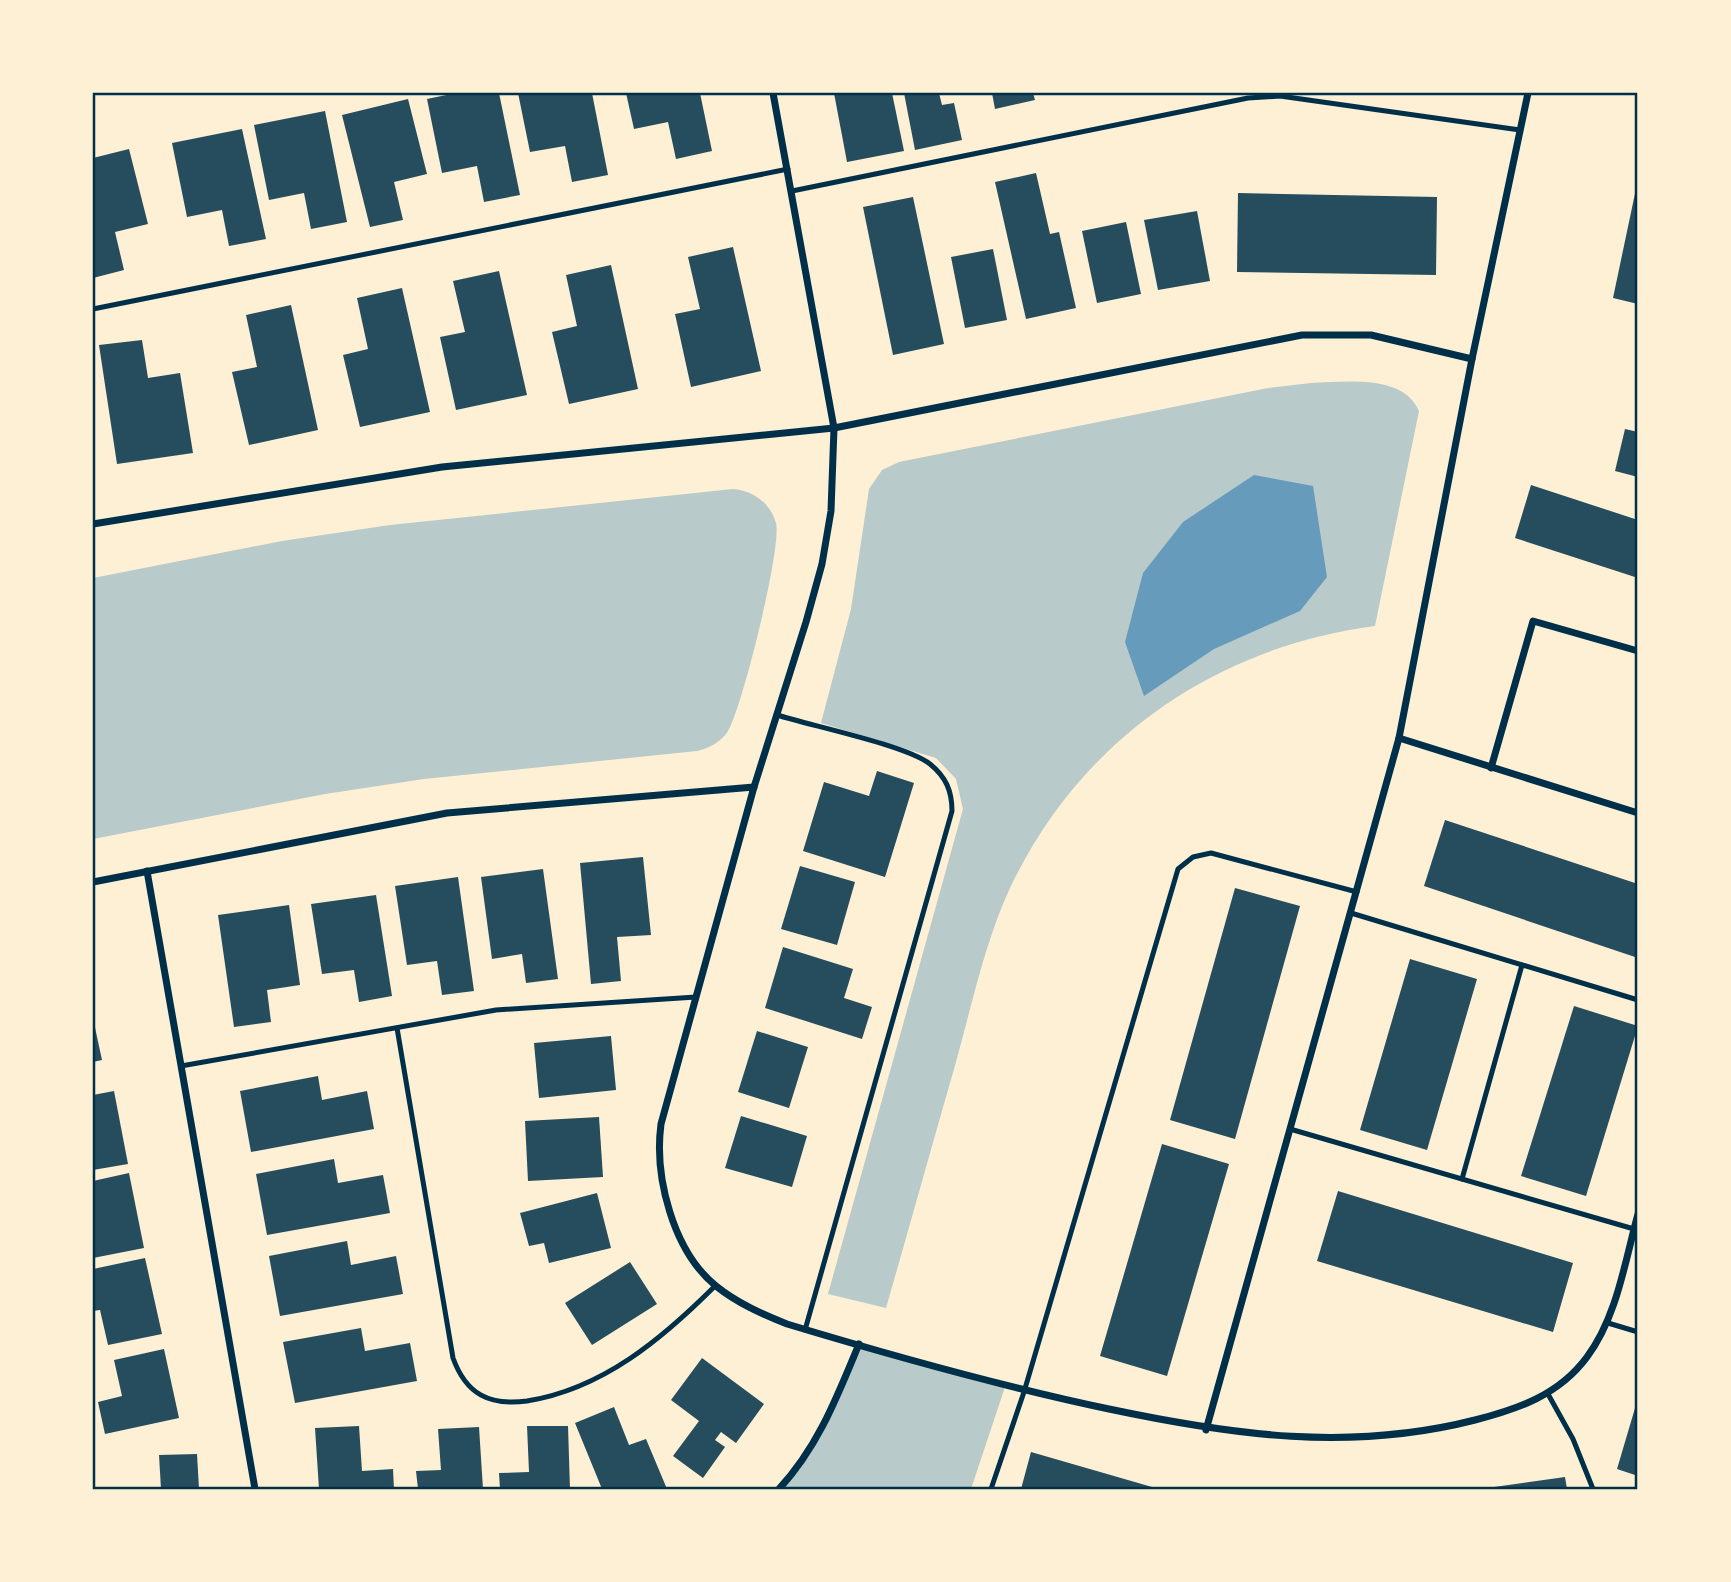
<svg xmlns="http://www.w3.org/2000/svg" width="1731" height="1582" viewBox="0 0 1731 1582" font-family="'Open Sans',sans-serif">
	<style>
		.green { fill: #b9caca }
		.water { fill: #669bbc }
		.building { fill: #264d5e }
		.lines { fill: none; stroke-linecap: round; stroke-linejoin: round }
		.service { stroke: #003049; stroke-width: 5 }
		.minor { stroke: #003049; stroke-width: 7 }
		.neatline { fill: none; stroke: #003049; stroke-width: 2.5 }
	</style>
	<rect width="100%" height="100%" fill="#fdf0d5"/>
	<g class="green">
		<path d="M1311 383C1346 382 1403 374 1419 411L1375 626C1215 647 1080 740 1010 888 984 944 971 1009 954 1069 931 1149 909 1228 886 1308L828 1294 963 809 956 779 936 758 821 723 851 609 869 489 882 470 899 462 1268 388Z"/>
		<path d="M733 489C754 491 770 503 776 523 782 548 742 708 728 731 721 742 710 748 697 751L424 779 325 794 93 839V578L282 541 390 525Z"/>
		<path d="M859 1344 1005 1387 971 1489H779L800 1466Z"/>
	</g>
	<path class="water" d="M1254 475 1313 486 1327 577 1300 611 1214 649 1144 696 1125 642 1143 573 1183 522Z"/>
	<g class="building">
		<path d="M456 93H499L520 195 484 202 477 166 442 173 427 99Z"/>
		<path d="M518 93H592L608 175 572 182 565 146 530 152Z"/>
		<path d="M626 93H700L712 151 676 159 668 122 634 129Z"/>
		<path d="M834 93H892L904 151 847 162Z"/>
		<path d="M904 93H939L942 105 954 103 962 140 915 150Z"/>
		<path d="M992 93H1033L1035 100 995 109Z"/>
		<path d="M408 99 427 174 394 182 403 220 370 227 342 115Z"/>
		<path d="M325 111 347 222 311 229 304 193 269 200 254 125Z"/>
		<path d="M242 129 266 239 229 246 222 210 187 217 172 143Z"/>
		<path d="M129 149 148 224 115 232 124 270 93 278V158Z"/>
		<path d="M1036 173 1050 234 1059 232 1076 308 1026 319 995 182Z"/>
		<path d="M1637 184H1638V304L1613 298Z"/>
		<path d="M1238 193 1437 197 1436 275 1237 272Z"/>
		<path d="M913 197 944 344 893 355 863 207Z"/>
		<path d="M1197 211 1210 281 1158 290 1144 220Z"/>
		<path d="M1126 222 1141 294 1097 303 1082 231Z"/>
		<path d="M733 247 761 371 691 387 675 314 700 309 688 257Z"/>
		<path d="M993 249 1007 320 965 328 951 257Z"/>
		<path d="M611 265 638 389 569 404 552 332 577 326 566 275Z"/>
		<path d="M499 271 527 395 456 410 440 337 465 332 453 281Z"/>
		<path d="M402 288 430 412 360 427 343 355 368 349 357 298Z"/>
		<path d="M291 305 318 430 249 445 232 372 257 367 246 315Z"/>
		<path d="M142 340 148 378 180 373 193 453 117 464 99 345Z"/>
		<path d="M1625 429 1638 432V477L1615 471Z"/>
		<path d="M1531 485 1638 520V578L1515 538Z"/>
		<path d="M877 771 914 783 885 877 803 851 824 782 869 796Z"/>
		<path d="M1445 820 1638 884V958L1424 886Z"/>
		<path d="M643 857 651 935 617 937 621 981 591 984 580 863Z"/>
		<path d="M800 866 855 882 837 945 781 929Z"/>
		<path d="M543 869 558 979 526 983 522 954 492 959 481 877Z"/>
		<path d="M458 877 474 991 442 995 437 961 407 965 395 886Z"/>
		<path d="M1235 888 1300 906 1235 1139 1170 1120Z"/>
		<path d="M376 895 392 996 359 1002 354 970 322 974 311 904Z"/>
		<path d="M289 905 300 985 267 990 271 1022 234 1027 218 915Z"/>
		<path d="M783 947 853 969 844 998 872 1007 862 1039 765 1008Z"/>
		<path d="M1410 959 1477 979 1427 1150 1360 1130Z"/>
		<path d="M1574 1006 1638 1026 1586 1196 1521 1176Z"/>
		<path d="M94 1023 102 1060 93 1062V1024Z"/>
		<path d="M757 1031 808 1047 789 1108 738 1092Z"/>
		<path d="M611 1036 616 1090 539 1098 534 1043Z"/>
		<path d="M318 1076 322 1100 367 1091 374 1129 251 1152 240 1091Z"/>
		<path d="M114 1091 128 1164 93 1170V1095Z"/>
		<path d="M741 1116 807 1136 792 1187 725 1168Z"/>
		<path d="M599 1117 603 1177 528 1181 525 1121Z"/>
		<path d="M1162 1144 1229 1164 1167 1376 1100 1356Z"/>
		<path d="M334 1159 338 1183 383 1175 390 1213 267 1235 256 1174Z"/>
		<path d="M129 1173 144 1248 93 1258V1181Z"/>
		<path d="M1338 1191 1573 1263 1553 1332 1317 1261Z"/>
		<path d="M597 1193 611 1248 549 1263 544 1243 529 1246 520 1213Z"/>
		<path d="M347 1241 351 1265 396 1256 403 1294 280 1316 269 1256Z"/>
		<path d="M145 1258 162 1334 108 1345 100 1310 93 1311V1269Z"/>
		<path d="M630 1262 657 1304 592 1345 565 1303Z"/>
		<path d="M361 1328 365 1351 410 1343 417 1381 295 1403 283 1342Z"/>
		<path d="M164 1349 179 1418 105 1434 98 1402 122 1396 114 1360Z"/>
		<path d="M702 1358 764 1404 736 1443 721 1432 715 1440 725 1447 703 1478 673 1456 699 1421 671 1400Z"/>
		<path d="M1638 1398V1476L1617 1469Z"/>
		<path d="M614 1407 629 1445 646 1439 667 1489H602L575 1423Z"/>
		<path d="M359 1426 362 1471 393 1469 394 1489H319L315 1428Z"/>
		<path d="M527 1426H568L570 1489H500L499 1473 529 1472Z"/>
		<path d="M479 1427 483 1489H418L416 1471 441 1470 438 1429Z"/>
		<path d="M1031 1452 1159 1489H1021Z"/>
		<path d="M197 1454 199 1489H161L159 1455Z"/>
		<path d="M1565 1477 1567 1489H1487V1488Z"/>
	</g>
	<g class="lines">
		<g class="service">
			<path d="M792 191 1248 98 1280 96 1520 130"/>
			<path d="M93 309 788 169"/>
			<path d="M777 715C812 726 905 745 930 764 946 777 952 791 952 811L805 1330"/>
			<path d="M1351 913 1638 1000"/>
			<path d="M397 1028 453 1358C466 1394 489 1406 527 1401 603 1389 663 1338 715 1286"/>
			<path d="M181 1066 496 1010 696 997"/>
			<path d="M1290 1129 1634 1229"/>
			<path d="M1462 1179 1522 965"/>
			<path d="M1608 1323 1638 1332"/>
			<path d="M1548 1394 1573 1439 1593 1489"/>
			<path d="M991 1489 1024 1392 1178 869 1193 857 1211 853 1357 892"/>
		</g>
		<g class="minor">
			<path d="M773 93 834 428 831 511 822 564 806 622 754 787 661 1124C654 1177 673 1251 716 1286 737 1303 762 1314 787 1324 893 1356 1000 1386 1109 1409 1232 1435 1350 1452 1475 1420 1518 1409 1559 1395 1587 1357 1617 1317 1625 1261 1638 1214"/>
			<path d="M93 524 442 467 834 428 1302 335H1371L1472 359"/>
			<path d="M1399 738 1638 813"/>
			<path d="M1491 768 1533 621 1638 651"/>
			<path d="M147 871 255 1489"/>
			<path d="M93 882 447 813 754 787"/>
			<path d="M1206 1430 1399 738 1472 359 1528 93"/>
			<path d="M779 1489C818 1447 837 1397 859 1344"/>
		</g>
	</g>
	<rect width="1731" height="1582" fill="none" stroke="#fdf0d5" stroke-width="189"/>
	<rect x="94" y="94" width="1542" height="1394" class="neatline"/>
</svg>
